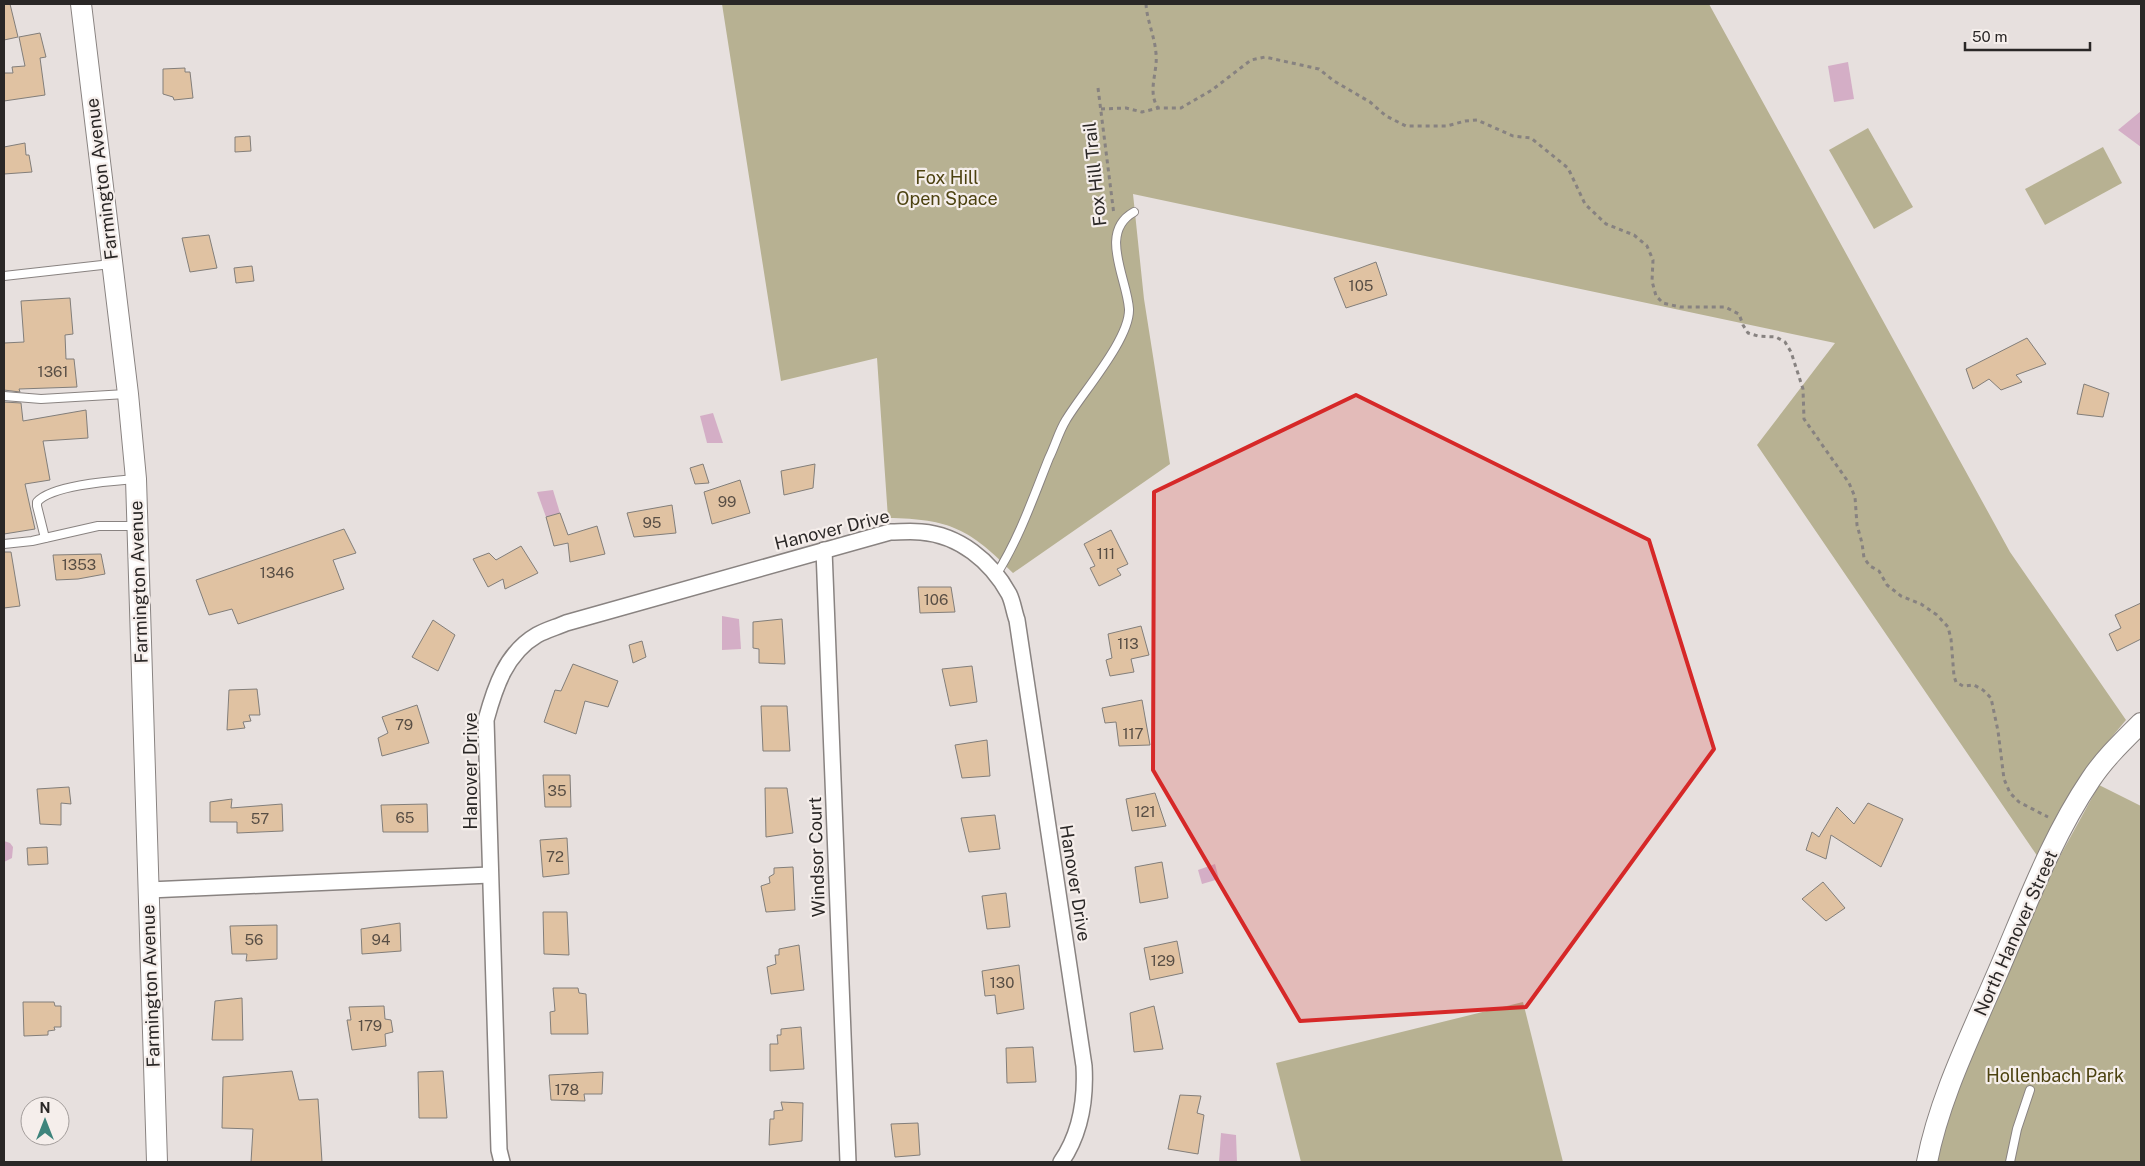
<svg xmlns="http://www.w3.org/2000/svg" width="2145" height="1166" viewBox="0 0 2145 1166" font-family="'Public Sans',sans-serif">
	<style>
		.green { fill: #b7b192 }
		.water { fill: #d4aec6 }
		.building { fill: #e0c2a2; stroke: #827e7a }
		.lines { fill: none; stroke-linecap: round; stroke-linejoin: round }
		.service-casing { stroke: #898381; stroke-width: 10 }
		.minor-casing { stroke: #898381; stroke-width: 18 }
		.tertiary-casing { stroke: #898381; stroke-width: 22 }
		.path { stroke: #878280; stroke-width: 3; stroke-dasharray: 4 4; stroke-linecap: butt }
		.service { stroke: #fff; stroke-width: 8 }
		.minor { stroke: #fff; stroke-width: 15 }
		.tertiary { stroke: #fff; stroke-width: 20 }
		.marked { fill: #d62828; fill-opacity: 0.2; stroke: #d62828; stroke-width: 4; stroke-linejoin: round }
		.labels { text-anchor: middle; stroke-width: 4.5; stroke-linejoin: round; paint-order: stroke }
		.number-label { font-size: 15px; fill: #584e45 }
		.street-label { font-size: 18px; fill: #2a2726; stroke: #f5eeeb }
		.park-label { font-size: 18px; fill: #4c4210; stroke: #f5eeeb }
	</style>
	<rect width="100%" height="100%" fill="#e7e0de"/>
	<g class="green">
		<path d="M722 4H1709L2010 552 2126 720 2090 763 2059 811 2038 857 1757 445 1835 343 1133 194 1144 299 1170 464 1013 573C970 529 950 519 888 518L877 358 781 381Z"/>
		<path d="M1868 128 1913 207 1874 229 1829 150Z"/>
		<path d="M2103 147 2122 183 2045 225 2025 189Z"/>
		<path d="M2099 785 2141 806V1162H1936L1956 1093 2049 876Z"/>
		<path d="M1523 1002 1563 1162H1301L1276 1063Z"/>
	</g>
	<g class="water">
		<path d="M1848 62 1854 99 1834 102 1828 66Z"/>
		<path d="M2141 111V147L2118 130Z"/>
		<path d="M713 413 723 443H707L700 416Z"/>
		<path d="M553 490 560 513 546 517 537 492Z"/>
		<path d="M722 616 739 619 741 649 722 650Z"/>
		<path d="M4 841 10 843 13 847 12 858 4 862Z"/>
		<path d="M1215 864 1219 879 1202 884 1198 870Z"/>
		<path d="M1221 1133 1236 1135 1237 1162H1219Z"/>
	</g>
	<g class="building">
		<path d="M4 4H10L18 37 4 40Z"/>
		<path d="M40 33 46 57 40 58 45 95 4 101V73H13L12 67 25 66 19 37Z"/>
		<path d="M185 68V72H190L193 98 174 100 173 97 163 94V69Z"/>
		<path d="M250 136 251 151 235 152V137Z"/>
		<path d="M25 143 26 155H29L32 172 4 174V147Z"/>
		<path d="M209 235 217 268 190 272 182 238Z"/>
		<path d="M1376 262 1387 295 1346 308 1334 278Z"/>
		<path d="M252 266 254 281 236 283 234 268Z"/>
		<path d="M70 298 73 334 65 335 66 359H74L77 387 19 389 20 392 4 390V343L24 342 21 301Z"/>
		<path d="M2027 338 2046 364 2016 375 2022 382 2001 390 1989 379 1973 389 1966 369Z"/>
		<path d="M2084 384 2109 393 2103 417 2077 414Z"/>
		<path d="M4 402 21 403 23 421 86 410 88 438 43 441 50 480 25 484 35 529 4 534Z"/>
		<path d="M703 464 709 483 695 484 690 468Z"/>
		<path d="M815 464 813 488 784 495 781 471Z"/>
		<path d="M740 480 750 513 712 524 704 492Z"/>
		<path d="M672 505 676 533 634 537 627 513Z"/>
		<path d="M560 513 568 535 597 526 605 554 570 562 568 543 554 546 546 517Z"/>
		<path d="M344 529 356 553 333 560 344 589 238 624 232 609 209 615 196 580Z"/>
		<path d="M1111 530 1128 564 1117 569 1121 575 1099 586 1090 568 1095 566 1084 544Z"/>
		<path d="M521 546 538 573 505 589 503 579 488 587 473 559 489 553 496 560Z"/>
		<path d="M4 552H11L20 606 4 608Z"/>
		<path d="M101 554 105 574 78 579 56 580 53 555Z"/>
		<path d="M918 587H951L955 612 920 613Z"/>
		<path d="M2141 603V639L2117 651 2109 634 2121 628 2115 615Z"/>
		<path d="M782 619 785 664 759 663V649L753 648V622Z"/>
		<path d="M433 620 455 635 438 671 412 657Z"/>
		<path d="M1141 626 1149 655 1131 659 1134 672 1110 676 1106 660 1112 658 1108 634Z"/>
		<path d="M642 641 646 657 633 663 629 645Z"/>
		<path d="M573 664 618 681 608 707 585 701 576 734 544 722 555 690 561 691Z"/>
		<path d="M972 666 977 702 950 706 942 669Z"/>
		<path d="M257 689 260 715H249L251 721 243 722 245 728 227 730 229 690Z"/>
		<path d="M1142 700 1150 745 1119 746 1116 722 1105 723 1102 708Z"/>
		<path d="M417 705 429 743 382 756 378 738 388 733 382 717Z"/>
		<path d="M761 706H787L790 751H763Z"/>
		<path d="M987 740 990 776 962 778 955 745Z"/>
		<path d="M543 775H570L571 807H545Z"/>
		<path d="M69 787 71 804 61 803V825L40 824 37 789Z"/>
		<path d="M765 788H787L793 833 766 837Z"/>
		<path d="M1155 793 1166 826 1132 831 1126 799Z"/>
		<path d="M232 799 231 808 282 804 283 831 237 833V822H210V802Z"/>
		<path d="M1868 803 1903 819 1881 867 1831 835 1826 859 1806 850 1812 832 1819 837 1837 807 1854 824Z"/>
		<path d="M427 804 428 832H383L381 805Z"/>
		<path d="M995 815 1000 849 969 852 961 818Z"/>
		<path d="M567 838 569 874 543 877 540 840Z"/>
		<path d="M47 847 48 864 28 865 27 848Z"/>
		<path d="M1162 862 1168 898 1140 903 1135 867Z"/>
		<path d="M793 867 795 910 766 912 761 886 770 883 769 877 774 874V868Z"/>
		<path d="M1823 882 1845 908 1826 921 1802 899Z"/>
		<path d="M1006 893 1010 927 987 929 982 896Z"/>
		<path d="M543 912H567L569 955 544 954Z"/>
		<path d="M400 923 401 951 362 954 361 929Z"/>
		<path d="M277 925V959L246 961 247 954H232L230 926Z"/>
		<path d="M1177 941 1183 973 1150 980 1144 948Z"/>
		<path d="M799 945 804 990 771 994 767 967 776 964 775 955H779V949Z"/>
		<path d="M1019 965 1024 1009 997 1014 995 995 985 996 982 971Z"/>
		<path d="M553 988H578L579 993 586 994 588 1034H551L550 1012 555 1011Z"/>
		<path d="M242 998 243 1040H212L215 1001Z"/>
		<path d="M23 1002H54L55 1006H61V1027H54L55 1030 48 1031V1035L24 1036Z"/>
		<path d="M384 1006 385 1019 391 1020 393 1032 385 1034 386 1046 352 1050 347 1020H351L349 1007Z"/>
		<path d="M1154 1006 1163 1049 1134 1052 1130 1013Z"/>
		<path d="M801 1027 804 1069 770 1071V1044H778L777 1035H781V1029Z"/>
		<path d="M1033 1047 1036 1082 1007 1083 1006 1048Z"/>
		<path d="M292 1071 299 1100 318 1099 322 1162H251L253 1129 222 1128 223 1077Z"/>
		<path d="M443 1071 447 1118H419L418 1072Z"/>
		<path d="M603 1072 602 1094H584L585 1101 551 1100 549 1075Z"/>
		<path d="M1180 1095 1201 1096 1197 1113 1204 1115 1198 1154 1168 1149Z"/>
		<path d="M781 1102 803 1103 802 1141 769 1145 770 1119H774V1111L783 1110Z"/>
		<path d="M918 1123 920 1155 895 1157 891 1124Z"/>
	</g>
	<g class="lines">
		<defs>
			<g id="service">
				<path d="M4 276 111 264"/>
				<path d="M4 396 41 399 126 394"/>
				<path d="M45 538 37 506V502C52 485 112 481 136 479"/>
				<path d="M4 544 32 541 98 526H137"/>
				<path d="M996 575C1019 539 1033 498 1049 458 1055 446 1059 431 1066 420 1082 393 1130 339 1129 309 1127 278 1098 232 1134 212"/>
				<path d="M2010 1162 2017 1129 2030 1090"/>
			</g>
			<g id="minor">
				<path d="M824 550 848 1162"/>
				<path d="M149 890 490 875"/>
				<path d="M502 1162 499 1150 486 720C495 687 506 653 537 635 546 630 557 627 566 623L890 532C900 532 911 531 921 532 959 535 991 561 1009 594 1013 602 1014 612 1017 620L1084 1066C1086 1101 1081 1133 1061 1162"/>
			</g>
			<g id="tertiary">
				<path d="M81 4 128 394 136 479 157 1162"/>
				<path d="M1927 1162C1939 1100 1969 1039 1994 981 2024 913 2049 841 2091 779 2105 758 2123 741 2141 723"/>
			</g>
		</defs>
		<use href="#service" class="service-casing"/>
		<use href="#minor" class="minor-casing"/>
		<use href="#tertiary" class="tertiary-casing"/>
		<g class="path">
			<path d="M1146 4C1147 21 1155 37 1156 54 1158 72 1147 91 1158 108H1181L1212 90 1251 60 1265 57 1319 69 1334 81 1370 102 1386 116 1406 126H1447L1465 121 1477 120 1513 136 1531 138 1568 168 1585 204 1606 224 1634 235 1647 246 1653 260 1652 281 1656 296 1663 303 1680 307H1725L1739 314 1743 325 1748 333 1758 336 1776 337 1785 342 1791 352 1803 389 1804 419 1849 483 1855 497 1857 525 1862 543 1864 558 1870 566 1879 571 1887 585 1901 596 1921 604 1937 615 1948 627 1951 639 1954 676 1956 682 1963 686 1974 685 1983 690 1991 698 1998 731 2004 779 2010 793 2019 802 2048 817"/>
			<path d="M1098 88 1114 215"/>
			<path d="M1101 109 1126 108 1142 112 1158 108"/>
		</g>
		<use href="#service" class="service"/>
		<use href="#minor" class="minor"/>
		<use href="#tertiary" class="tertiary"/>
	</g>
	<path class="marked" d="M1356 395 1649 540 1714 749 1526 1007 1300 1021 1153 770 1154 492Z"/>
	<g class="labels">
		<g class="number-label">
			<text x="1361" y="291">105</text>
			<text x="53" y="377">1361</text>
			<text x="727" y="507">99</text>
			<text x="652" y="528">95</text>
			<text x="1106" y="559">111</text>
			<text x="79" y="570">1353</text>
			<text x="277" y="578">1346</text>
			<text x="936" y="605">106</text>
			<text x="1128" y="649">113</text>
			<text x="404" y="730">79</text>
			<text x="1133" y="739">117</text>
			<text x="557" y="796">35</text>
			<text x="1145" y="817">121</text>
			<text x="405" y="823">65</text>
			<text x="260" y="824">57</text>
			<text x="555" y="862">72</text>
			<text x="254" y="945">56</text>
			<text x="381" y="945">94</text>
			<text x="1163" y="966">129</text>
			<text x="1002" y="988">130</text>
			<text x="370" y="1031">179</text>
			<text x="567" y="1095">178</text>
		</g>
		<g class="street-label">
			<text transform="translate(1095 174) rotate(-96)" y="6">Fox Hill Trail</text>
			<text transform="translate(102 179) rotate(-97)" y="6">Farmington Avenue</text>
			<text transform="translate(832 530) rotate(-14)" y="6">Hanover Drive</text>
			<text transform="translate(139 582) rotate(-92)" y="6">Farmington Avenue</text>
			<text transform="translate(471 771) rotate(-90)" y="6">Hanover Drive</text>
			<text transform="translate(817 857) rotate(-92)" y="6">Windsor Court</text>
			<text transform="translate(1075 883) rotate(81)" y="6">Hanover Drive</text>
			<text transform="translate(2016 933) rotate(-66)" y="6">North Hanover Street</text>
			<text transform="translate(151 986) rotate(-92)" y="6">Farmington Avenue</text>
		</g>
		<g class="park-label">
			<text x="947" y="184">Fox Hill<tspan x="947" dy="21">Open Space</tspan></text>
			<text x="2055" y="1082">Hollenbach Park</text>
		</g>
	</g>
	<rect width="2145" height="1166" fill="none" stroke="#2a2726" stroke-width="10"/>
	<g transform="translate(45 1121)"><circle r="24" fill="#f5eeeb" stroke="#a49e9c"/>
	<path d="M0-4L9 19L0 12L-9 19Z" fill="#3e847c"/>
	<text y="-8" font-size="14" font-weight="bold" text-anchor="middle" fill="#2a2726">N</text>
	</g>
	<path d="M1965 42v8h125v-8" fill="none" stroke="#2a2726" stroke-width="2.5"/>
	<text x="1972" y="42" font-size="15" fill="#2a2726" stroke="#f5eeeb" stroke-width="4" paint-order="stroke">50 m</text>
</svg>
